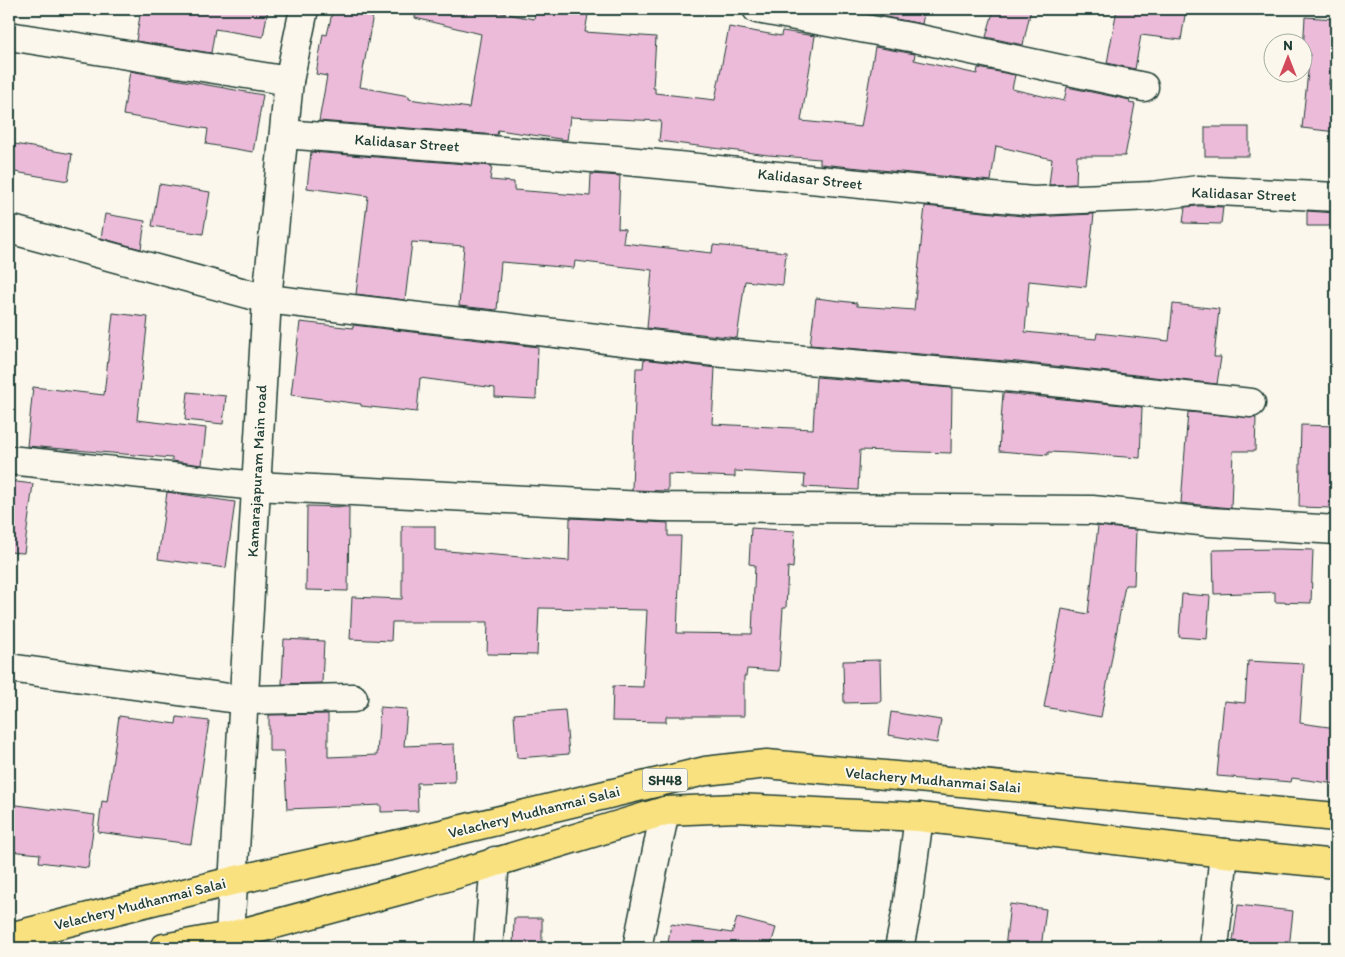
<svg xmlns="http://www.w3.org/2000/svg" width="1345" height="957" viewBox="0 0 1345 957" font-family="Itim,sans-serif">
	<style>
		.building { fill: #edbbda; stroke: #1f3d34 }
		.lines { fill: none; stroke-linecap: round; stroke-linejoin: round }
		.street-casing { stroke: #1f3d34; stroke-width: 31 }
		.secondary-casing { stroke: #1f3d34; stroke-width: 31 }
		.primary-casing { stroke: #1f3d34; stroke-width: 31 }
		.street { stroke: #fbf7ec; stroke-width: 28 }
		.secondary { stroke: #fbf7ec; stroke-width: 28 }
		.primary { stroke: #fae180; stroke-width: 28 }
		.labels { text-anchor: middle; stroke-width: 4; stroke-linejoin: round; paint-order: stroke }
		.shield { fill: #fbf7ec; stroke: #61756b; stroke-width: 1 }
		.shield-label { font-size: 14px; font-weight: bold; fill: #1f3d34 }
		.street-label { font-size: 15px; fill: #1f3d34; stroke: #fbf7ec }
	</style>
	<rect width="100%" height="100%" fill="#fbf7ec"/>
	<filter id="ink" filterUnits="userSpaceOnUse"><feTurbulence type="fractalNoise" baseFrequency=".02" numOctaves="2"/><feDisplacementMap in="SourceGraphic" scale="10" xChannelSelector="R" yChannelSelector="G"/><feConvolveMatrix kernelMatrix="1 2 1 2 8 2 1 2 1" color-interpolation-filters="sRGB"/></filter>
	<g filter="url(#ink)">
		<g class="building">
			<path d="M141 9H268L263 37 215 29 211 53 136 41Z"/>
			<path d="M333 9H374L360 87 409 96V99L469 108 481 34 415 18 416 9H480L534 19 536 9H589L585 32 656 37 653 88H655V93L715 100 729 27 781 36 782 31 815 36 801 121 861 127 875 47 915 54 914 60 977 74 978 68 1015 75 1012 89 1064 101 1067 87 1130 100 1129 103 1135 104 1125 156H1077L1076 184 1049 185 1052 159 996 146 991 181 820 164V159L768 155 659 141 661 121 570 117 567 140 498 130 497 135 319 121 327 76 316 74 323 34 327 35Z"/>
			<path d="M882 9H925L922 24 881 16Z"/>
			<path d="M994 9H1031L1023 45 986 37Z"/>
			<path d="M1117 9H1186L1181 40 1141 35 1135 69 1107 63Z"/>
			<path d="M1305 17 1335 19 1329 85 1336 86V132L1302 128 1310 53 1303 52Z"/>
			<path d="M130 71 263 95 253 152 206 144 208 129 123 115Z"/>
			<rect x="1205" y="127" width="44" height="29"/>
			<path d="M9 143 72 154 68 181 9 171Z"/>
			<path d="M311 152 492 166 490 180 514 182V190L590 196 591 174 620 176 618 228 625 229 623 243 712 253 713 245 786 252 783 285 745 281 737 338 647 328 652 270 575 261 574 268 501 262 497 310 459 306 464 246 412 242 405 300 356 294 368 196 307 188Z"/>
			<path d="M159 184 210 192 203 234 152 226Z"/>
			<path d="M925 206 1032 217 1094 214 1086 287 1029 281 1025 332 1096 339 1097 333 1169 341 1173 304 1219 309 1214 357H1221L1217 384 1018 362 810 345 816 298 857 303V306L914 310Z"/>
			<path d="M1199 206 1223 207 1221 224 1183 223 1185 207Z"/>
			<path d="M1307 211 1335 213 1334 226H1307Z"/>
			<path d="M105 214 145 221 141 249 101 238Z"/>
			<path d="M113 313 148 317 137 420 206 428 202 465 172 461V458L27 446 33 387 104 395Z"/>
			<path d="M300 322 353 328V325L538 347 536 399 495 397V388L420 378 417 412 361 406V404L291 395Z"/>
			<path d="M644 359 715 368 712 424 813 429 816 377 952 388 951 453 860 450 858 490 804 487 805 475 735 471V477L668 474V491L632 490 636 368H643Z"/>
			<path d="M188 392 226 396 223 424 185 420Z"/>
			<path d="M1003 393 1142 407 1140 458 1071 453 1048 452V455L999 451Z"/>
			<path d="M1188 412 1256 418 1255 451H1233L1231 508 1181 503Z"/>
			<path d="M1301 425 1335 426 1332 508 1299 507Z"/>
			<path d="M9 481 33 484 24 553 9 552Z"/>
			<path d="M167 492 235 502 226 568 158 559Z"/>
			<path d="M307 506 349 507 348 591 306 590Z"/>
			<path d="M570 518 668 523V536H681L677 633 752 634 755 565 749 564 751 528 795 531 793 568 788 567 786 608H783L779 671 747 669 746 676H744V716H666V722L612 721 613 686 643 687 647 610 539 608 537 655 487 654 488 622H392L391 641 350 639 352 597 402 599V526H435V550L569 561Z"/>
			<path d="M1098 526 1136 530 1134 585H1125L1101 717 1044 707 1062 609 1088 614Z"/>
			<path d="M1279 549 1313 550 1311 603 1275 602V592L1214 594 1213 550Z"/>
			<path d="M1182 594 1210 596 1207 639 1179 637Z"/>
			<path d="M284 639 324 641 322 683 282 684Z"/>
			<path d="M880 660 881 702 844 703 843 661Z"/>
			<path d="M1248 661 1304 664 1300 723 1336 728V784L1292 778 1291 782 1217 776 1224 701 1245 703Z"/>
			<path d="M380 707 407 709 404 746 454 744 455 782 417 783 418 811 381 812V805L287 809 284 751H269V715L328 714V757L377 755Z"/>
			<path d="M565 710 569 754 517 758 514 714Z"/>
			<path d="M891 712 941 720 937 743 888 735Z"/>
			<path d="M119 716 176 724 177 717 209 721 191 844 98 832 102 801 107 802Z"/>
			<path d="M9 804 95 815 88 868 39 862 40 854 9 851Z"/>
			<path d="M1010 904 1046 909 1041 948H1005Z"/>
			<path d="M1238 905 1293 911 1289 948 1233 941Z"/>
			<path d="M514 918H542V948H513Z"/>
			<path d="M737 918 776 928 770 948H667L671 924 732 933Z"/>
		</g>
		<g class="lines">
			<defs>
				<g id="street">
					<path d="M757 9 915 38 1144 87"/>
					<path d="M9 36 289 81"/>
					<path d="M284 134 617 160 1033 201 1152 196 1198 190 1336 197"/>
					<path d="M9 229 267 299 724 353 1016 378 1251 403"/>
					<path d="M9 460 256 486 663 507 1092 510 1210 522 1336 530"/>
					<path d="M9 668 244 700 353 698"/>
					<path d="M488 948 495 861"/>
					<path d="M637 948 665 811"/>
					<path d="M899 948 907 909 919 817"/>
					<path d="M1214 948 1224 853"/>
				</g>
				<path id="secondary" d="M230 936 267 299 289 81 304 9"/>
				<g id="primary">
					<path d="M9 937 232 881 417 840 705 771 767 764 1336 817"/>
					<path d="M164 948 230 936 420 885 665 811 737 808 919 817 1224 853 1336 864"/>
				</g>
			</defs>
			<use href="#street" class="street-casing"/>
			<use href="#secondary" class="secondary-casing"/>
			<use href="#primary" class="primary-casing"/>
			<use href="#street" class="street"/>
			<use href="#secondary" class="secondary"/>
			<use href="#primary" class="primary"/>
		</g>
	</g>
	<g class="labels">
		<rect class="shield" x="642.5" y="768.5" width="45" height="23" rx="4"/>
		<g class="shield-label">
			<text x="665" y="785">SH48</text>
		</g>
		<g class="street-label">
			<text transform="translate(407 143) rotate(4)" y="5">Kalidasar Street</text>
			<text transform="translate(810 179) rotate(6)" y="5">Kalidasar Street</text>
			<text transform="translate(1244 194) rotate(2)" y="5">Kalidasar Street</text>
			<text transform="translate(257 471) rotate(-87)" y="5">Kamarajapuram Main road</text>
			<text transform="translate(933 780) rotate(5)" y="5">Velachery Mudhanmai Salai</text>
			<text transform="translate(534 812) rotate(-14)" y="5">Velachery Mudhanmai Salai</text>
			<text transform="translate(140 904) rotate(-14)" y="5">Velachery Mudhanmai Salai</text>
		</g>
	</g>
	<rect width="1345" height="957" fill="none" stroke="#fbf7ec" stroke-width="30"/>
	<rect x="15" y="15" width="1315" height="927" fill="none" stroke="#1f3d34" stroke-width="2" filter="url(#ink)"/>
	<g transform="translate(1288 58)"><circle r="24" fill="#fbf7ec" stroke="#a3ada2"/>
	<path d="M0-4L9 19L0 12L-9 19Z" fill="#d1495b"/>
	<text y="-8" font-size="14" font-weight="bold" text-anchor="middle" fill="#1f3d34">N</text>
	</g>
</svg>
